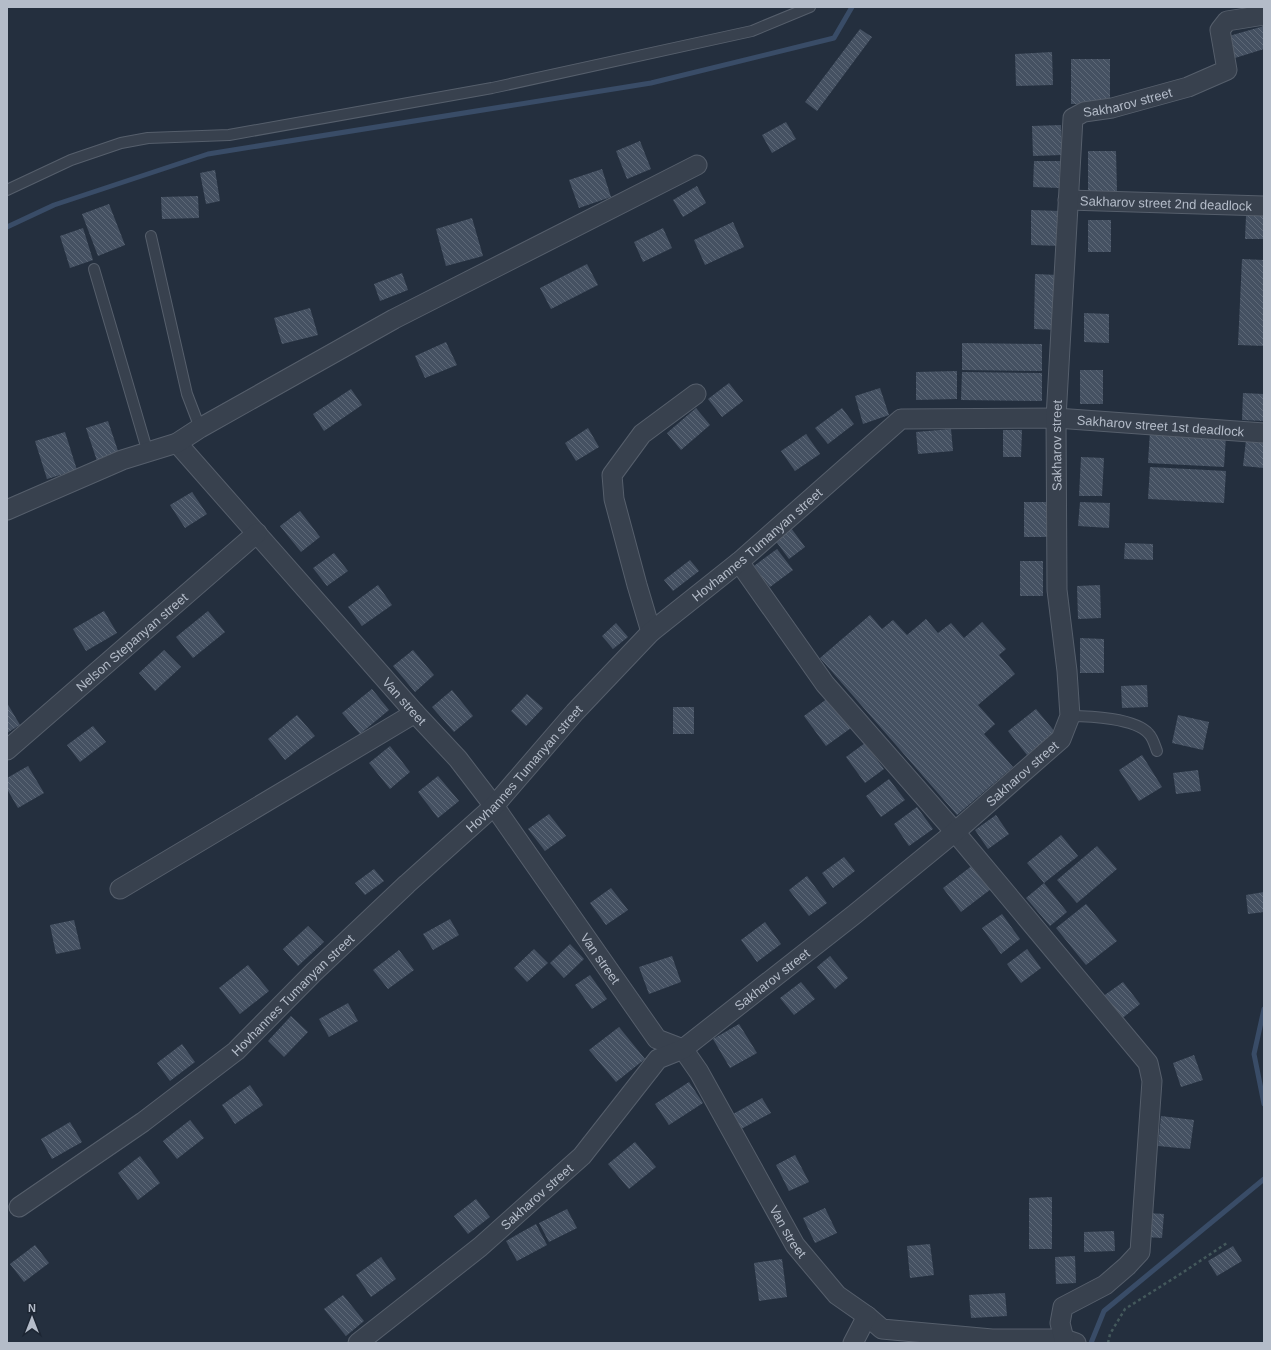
<svg xmlns="http://www.w3.org/2000/svg" width="1271" height="1350" viewBox="0 0 1271 1350" font-family="Helvetica,sans-serif">
	<style>
		.lines { fill: none; stroke-linecap: round; stroke-linejoin: round }
		.stream { stroke: #394c67; stroke-width: 5 }
		.building { fill: url(#building-back-hatch) }
		.service-casing { stroke: #565f6c; stroke-width: 12 }
		.minor-casing { stroke: #565f6c; stroke-width: 21 }
		.path { stroke: #44595c; stroke-width: 2.5; stroke-dasharray: 3 3; stroke-linecap: butt }
		.service { stroke: #38414e; stroke-width: 10 }
		.minor { stroke: #38414e; stroke-width: 19 }
		.labels { text-anchor: middle; stroke-width: 4; stroke-linejoin: round; paint-order: stroke }
		.street-label { font-size: 13px; fill: #b4bcc9; stroke: #1d2633 }
	</style>
	<defs>
		<pattern id="building-back-hatch" width="6" height="6" patternUnits="userSpaceOnUse"><rect width="6" height="6" fill="#455162"/><path d="M-1 5l2 2M0 0l6 6M5-1l2 2" fill="none" stroke="#5d6877"/></pattern>
	</defs>
	<rect width="100%" height="100%" fill="#242f3e"/>
	<g class="lines">
		<g class="stream">
			<path d="M7 227 54 205 208 154 651 83 834 38 852 7"/>
			<path d="M1264 1009 1254 1054 1264 1104"/>
			<path d="M1091 1343 1104 1311 1264 1179"/>
		</g>
	</g>
	<g class="building">
		<path d="M1264 26V49L1235 58 1229 36Z"/>
		<path d="M860 29 872 37 817 111 805 102Z"/>
		<path d="M1052 52 1053 85 1016 86 1015 54Z"/>
		<rect x="1071" y="59" width="39" height="45"/>
		<path d="M786 122 796 139 772 153 762 135Z"/>
		<path d="M1061 125 1062 155 1033 156 1032 126Z"/>
		<path d="M640 141 651 169 627 179 616 151Z"/>
		<path d="M1088 151H1116L1117 192H1088Z"/>
		<path d="M1034 161H1060L1059 188 1033 187Z"/>
		<path d="M602 169 611 197 579 208 569 180Z"/>
		<path d="M215 170 220 201 206 204 200 173Z"/>
		<path d="M697 186 706 203 683 217 673 200Z"/>
		<path d="M198 196 199 218 162 219 161 197Z"/>
		<path d="M109 204 125 245 98 256 82 214Z"/>
		<path d="M1031 210 1060 211V246L1031 245Z"/>
		<path d="M1246 216H1264V239H1245Z"/>
		<path d="M472 218 483 256 446 266 436 229Z"/>
		<rect x="1088" y="220" width="23" height="32"/>
		<path d="M733 222 744 247 705 265 694 240Z"/>
		<path d="M83 228 93 260 70 268 60 236Z"/>
		<path d="M663 228 672 248 643 262 634 242Z"/>
		<path d="M1242 259 1264 260V346L1238 345Z"/>
		<path d="M587 264 598 285 551 309 540 288Z"/>
		<path d="M402 273 408 290 380 301 374 284Z"/>
		<path d="M1035 274 1058 275 1057 330 1034 329Z"/>
		<path d="M310 308 318 335 282 344 274 318Z"/>
		<path d="M1084 313 1109 314V343L1084 342Z"/>
		<path d="M446 342 457 365 425 378 415 356Z"/>
		<path d="M962 343 1042 344V371L962 370Z"/>
		<rect x="1080" y="370" width="23" height="34"/>
		<path d="M957 371V399L916 400V372Z"/>
		<path d="M962 372 1042 373V401L961 400Z"/>
		<path d="M729 383 743 401 722 417 708 399Z"/>
		<path d="M880 388 889 415 863 424 855 396Z"/>
		<path d="M351 389 362 405 324 431 313 414Z"/>
		<path d="M1243 393 1264 394V421L1242 420Z"/>
		<path d="M696 408 710 425 681 450 667 433Z"/>
		<path d="M842 408 854 424 828 444 815 428Z"/>
		<path d="M108 421 119 454 97 461 86 428Z"/>
		<path d="M588 428 599 447 576 461 565 443Z"/>
		<path d="M951 429 953 451 918 454 916 432Z"/>
		<path d="M1003 430H1022L1021 457H1003Z"/>
		<path d="M1150 431 1226 436 1224 467 1148 463Z"/>
		<path d="M65 432 77 470 47 479 35 441Z"/>
		<path d="M806 434 820 454 795 471 781 451Z"/>
		<path d="M1246 440 1264 442V468L1243 466Z"/>
		<path d="M1081 457 1104 458 1102 496H1079Z"/>
		<path d="M1150 467 1226 471 1224 503 1148 499Z"/>
		<path d="M192 492 207 514 185 528 170 505Z"/>
		<rect x="1024" y="502" width="23" height="35"/>
		<path d="M1080 502 1110 503 1109 528 1078 526Z"/>
		<path d="M300 511 320 537 301 552 280 526Z"/>
		<path d="M791 528 805 547 789 559 775 540Z"/>
		<path d="M1125 543 1153 544V560L1124 559Z"/>
		<path d="M777 549 793 570 770 587 754 566Z"/>
		<path d="M334 553 348 571 327 586 313 568Z"/>
		<path d="M690 560 699 571 673 591 664 580Z"/>
		<rect x="1020" y="561" width="23" height="35"/>
		<path d="M378 585 392 605 362 626 348 607Z"/>
		<path d="M1100 585 1101 618 1078 619 1077 586Z"/>
		<path d="M104 611 117 633 86 651 73 629Z"/>
		<path d="M208 611 225 632 193 658 176 637Z"/>
		<path d="M870 615 882 629 893 620 907 635 926 619 938 633 951 623 964 638 982 622 1006 649 999 655 1015 674 978 705 995 724 984 734 1013 767 957 815 820 658Z"/>
		<path d="M616 623 628 637 613 649 602 636Z"/>
		<path d="M1080 638 1104 639V673H1080Z"/>
		<path d="M164 650 181 667 155 691 139 673Z"/>
		<path d="M413 650 434 675 415 692 393 666Z"/>
		<path d="M1147 685 1148 707 1122 708 1121 686Z"/>
		<path d="M372 689 389 710 360 734 342 713Z"/>
		<path d="M452 690 473 716 454 732 432 707Z"/>
		<path d="M527 694 543 708 526 726 511 711Z"/>
		<path d="M828 698 851 728 826 746 804 716Z"/>
		<path d="M7 703 20 725 7 733Z"/>
		<rect x="673" y="707" width="21" height="27"/>
		<path d="M1036 709 1055 732 1027 755 1008 731Z"/>
		<path d="M297 715 315 736 285 760 268 739Z"/>
		<path d="M1178 715 1209 722 1203 750 1172 743Z"/>
		<path d="M93 726 106 742 80 762 67 745Z"/>
		<path d="M865 743 884 769 865 783 846 757Z"/>
		<path d="M390 746 410 772 390 789 369 763Z"/>
		<path d="M1142 755 1162 787 1139 801 1119 770Z"/>
		<path d="M28 766 44 793 18 808 7 789V778Z"/>
		<path d="M1198 770 1201 791 1176 794 1173 773Z"/>
		<path d="M438 776 459 801 438 818 418 792Z"/>
		<path d="M889 779 905 800 881 817 866 796Z"/>
		<path d="M917 807 933 829 909 846 894 824Z"/>
		<path d="M549 814 566 836 545 851 528 829Z"/>
		<path d="M996 815 1009 834 988 849 975 830Z"/>
		<path d="M1061 835 1078 856 1044 883 1027 863Z"/>
		<path d="M1097 846 1117 869 1077 903 1057 880Z"/>
		<path d="M844 857 855 871 833 888 822 873Z"/>
		<path d="M973 865 991 889 961 912 943 888Z"/>
		<path d="M374 869 384 881 365 895 355 883Z"/>
		<path d="M807 876 827 903 809 916 789 890Z"/>
		<path d="M1044 883 1067 912 1050 926 1026 898Z"/>
		<path d="M611 888 628 910 606 925 590 903Z"/>
		<path d="M1264 892V912L1248 914 1246 895Z"/>
		<path d="M1086 904 1117 941 1086 965 1056 928Z"/>
		<path d="M1002 914 1020 939 1001 954 982 928Z"/>
		<path d="M450 919 459 935 433 950 423 934Z"/>
		<path d="M74 920 81 949 56 954 50 925Z"/>
		<path d="M765 922 781 944 757 962 741 940Z"/>
		<path d="M308 926 324 942 298 966 283 949Z"/>
		<path d="M570 944 584 959 564 978 550 963Z"/>
		<path d="M534 949 548 963 527 982 514 968Z"/>
		<path d="M1027 949 1041 968 1021 983 1007 964Z"/>
		<path d="M399 950 414 970 388 989 373 970Z"/>
		<path d="M672 956 681 982 649 994 639 967Z"/>
		<path d="M830 956 848 978 835 989 817 967Z"/>
		<path d="M248 965 269 991 240 1014 219 988Z"/>
		<path d="M590 975 607 999 592 1009 575 985Z"/>
		<path d="M801 982 815 999 794 1015 780 998Z"/>
		<path d="M1123 982 1140 1004 1120 1020 1102 997Z"/>
		<path d="M348 1003 358 1021 329 1037 319 1019Z"/>
		<path d="M291 1016 308 1032 284 1057 268 1041Z"/>
		<path d="M739 1024 757 1053 730 1068 713 1039Z"/>
		<path d="M619 1027 645 1059 616 1082 589 1050Z"/>
		<path d="M182 1044 195 1062 170 1081 157 1063Z"/>
		<path d="M1194 1055 1203 1080 1181 1087 1173 1063Z"/>
		<path d="M689 1082 703 1103 669 1125 655 1104Z"/>
		<path d="M250 1085 263 1105 235 1124 222 1105Z"/>
		<path d="M762 1098 771 1113 741 1129 733 1114Z"/>
		<path d="M1161 1116 1194 1120 1190 1149 1158 1146Z"/>
		<path d="M190 1120 204 1138 177 1159 163 1141Z"/>
		<path d="M70 1122 82 1142 52 1159 41 1139Z"/>
		<path d="M635 1142 656 1167 629 1189 608 1164Z"/>
		<path d="M795 1155 809 1182 789 1191 776 1165Z"/>
		<path d="M140 1156 160 1183 138 1200 118 1173Z"/>
		<path d="M1052 1197V1249H1029V1198Z"/>
		<path d="M476 1199 490 1217 468 1234 454 1216Z"/>
		<path d="M825 1208 837 1233 815 1243 803 1218Z"/>
		<path d="M567 1209 577 1228 549 1242 539 1223Z"/>
		<path d="M1148 1213 1164 1214 1162 1238 1146 1237Z"/>
		<path d="M536 1224 547 1245 517 1261 506 1241Z"/>
		<path d="M1114 1231 1115 1251 1084 1252V1232Z"/>
		<path d="M930 1244 934 1275 910 1278 907 1246Z"/>
		<path d="M35 1245 49 1263 24 1282 10 1264Z"/>
		<path d="M1233 1246 1242 1261 1217 1276 1208 1261Z"/>
		<path d="M1075 1256 1076 1283 1056 1284 1055 1257Z"/>
		<path d="M381 1257 396 1279 371 1297 356 1275Z"/>
		<path d="M782 1259 787 1297 759 1301 754 1263Z"/>
		<path d="M1005 1293 1007 1316 971 1318 969 1295Z"/>
		<path d="M343 1295 364 1321 346 1336 324 1309Z"/>
	</g>
	<g class="lines">
		<defs>
			<g id="service">
				<path d="M7 190 71 160 121 143 148 138 229 135 492 88 752 31 810 7"/>
				<path d="M151 236 187 394 200 428"/>
				<path d="M94 269 148 453"/>
				<path d="M1070 716C1089 716 1136 718 1149 734 1153 738 1155 746 1157 751"/>
			</g>
			<g id="minor">
				<path id="s1" d="M1068 200 1264 206"/>
				<path id="s2" d="M177 443 415 713 458 759 494 806 657 1039 683 1049 699 1072 795 1245 837 1295 867 1316 882 1329 992 1339H1064L1076 1343"/>
				<path d="M7 510 122 460 177 443 200 428 394 319 697 165"/>
				<path d="M739 562 825 684 955 832 1148 1063 1152 1081 1140 1252 1127 1266 1105 1285 1063 1307 1060 1323 1064 1339"/>
				<path d="M651 632 637 585 614 499 612 475 642 434 696 394"/>
				<path id="s3" d="M7 750 257 533"/>
				<path d="M120 889 415 713"/>
				<path id="s4" d="M19 1207 143 1122 236 1051 314 972 407 884 494 806 575 712 651 632 739 562 901 419 1056 418 1264 433"/>
				<path id="s5" d="M358 1343 480 1247 582 1156 658 1059 683 1049 855 914 955 832 1061 739 1070 716 1067 671 1057 590 1056 418 1073 118 1084 112 1112 108 1188 87 1227 70 1220 30 1227 21 1264 15"/>
				<path d="M853 1343 867 1316"/>
			</g>
		</defs>
		<use href="#service" class="service-casing"/>
		<use href="#minor" class="minor-casing"/>
		<path class="path" d="M1108 1343 1110 1334 1125 1309 1182 1273 1227 1243"/>
		<use href="#service" class="service"/>
		<use href="#minor" class="minor"/>
	</g>
	<g class="labels">
		<g class="street-label">
			<text dy="5" stroke="none"><textPath href="#s5" startOffset="1612">Sakharov street</textPath></text>
			<text dy="5" stroke="none"><textPath href="#s1" startOffset="98">Sakharov street 2nd deadlock</textPath></text>
			<text dy="5" stroke="none"><textPath href="#s4" startOffset="1446">Sakharov street 1st deadlock</textPath></text>
			<text dy="5" stroke="none"><textPath href="#s5" startOffset="1227">Sakharov street</textPath></text>
			<text dy="5" stroke="none"><textPath href="#s4" startOffset="995">Hovhannes Tumanyan street</textPath></text>
			<text dy="5" stroke="none"><textPath href="#s3" startOffset="165">Nelson Stepanyan street</textPath></text>
			<text dy="5" stroke="none"><textPath href="#s2" startOffset="344">Van street</textPath></text>
			<text dy="5" stroke="none"><textPath href="#s4" startOffset="671">Hovhannes Tumanyan street</textPath></text>
			<text dy="5" stroke="none"><textPath href="#s5" startOffset="879">Sakharov street</textPath></text>
			<text dy="5" stroke="none"><textPath href="#s2" startOffset="668">Van street</textPath></text>
			<text dy="5" stroke="none"><textPath href="#s5" startOffset="555">Sakharov street</textPath></text>
			<text dy="5" stroke="none"><textPath href="#s4" startOffset="347">Hovhannes Tumanyan street</textPath></text>
			<text dy="5" stroke="none"><textPath href="#s5" startOffset="231">Sakharov street</textPath></text>
			<text dy="5" stroke="none"><textPath href="#s2" startOffset="1005">Van street</textPath></text>
		</g>
	</g>
	<rect width="1271" height="1350" fill="none" stroke="#b4bcc9" stroke-width="16"/>
	<g transform="translate(32 1318)" stroke="#1d2633" stroke-width="3" paint-order="stroke">
	<path d="M0-3L7 15L0 10L-7 15Z" fill="#b4bcc9"/>
	<text y="-6" font-size="11" font-weight="bold" text-anchor="middle" fill="#b4bcc9">N</text>
	</g>
</svg>
